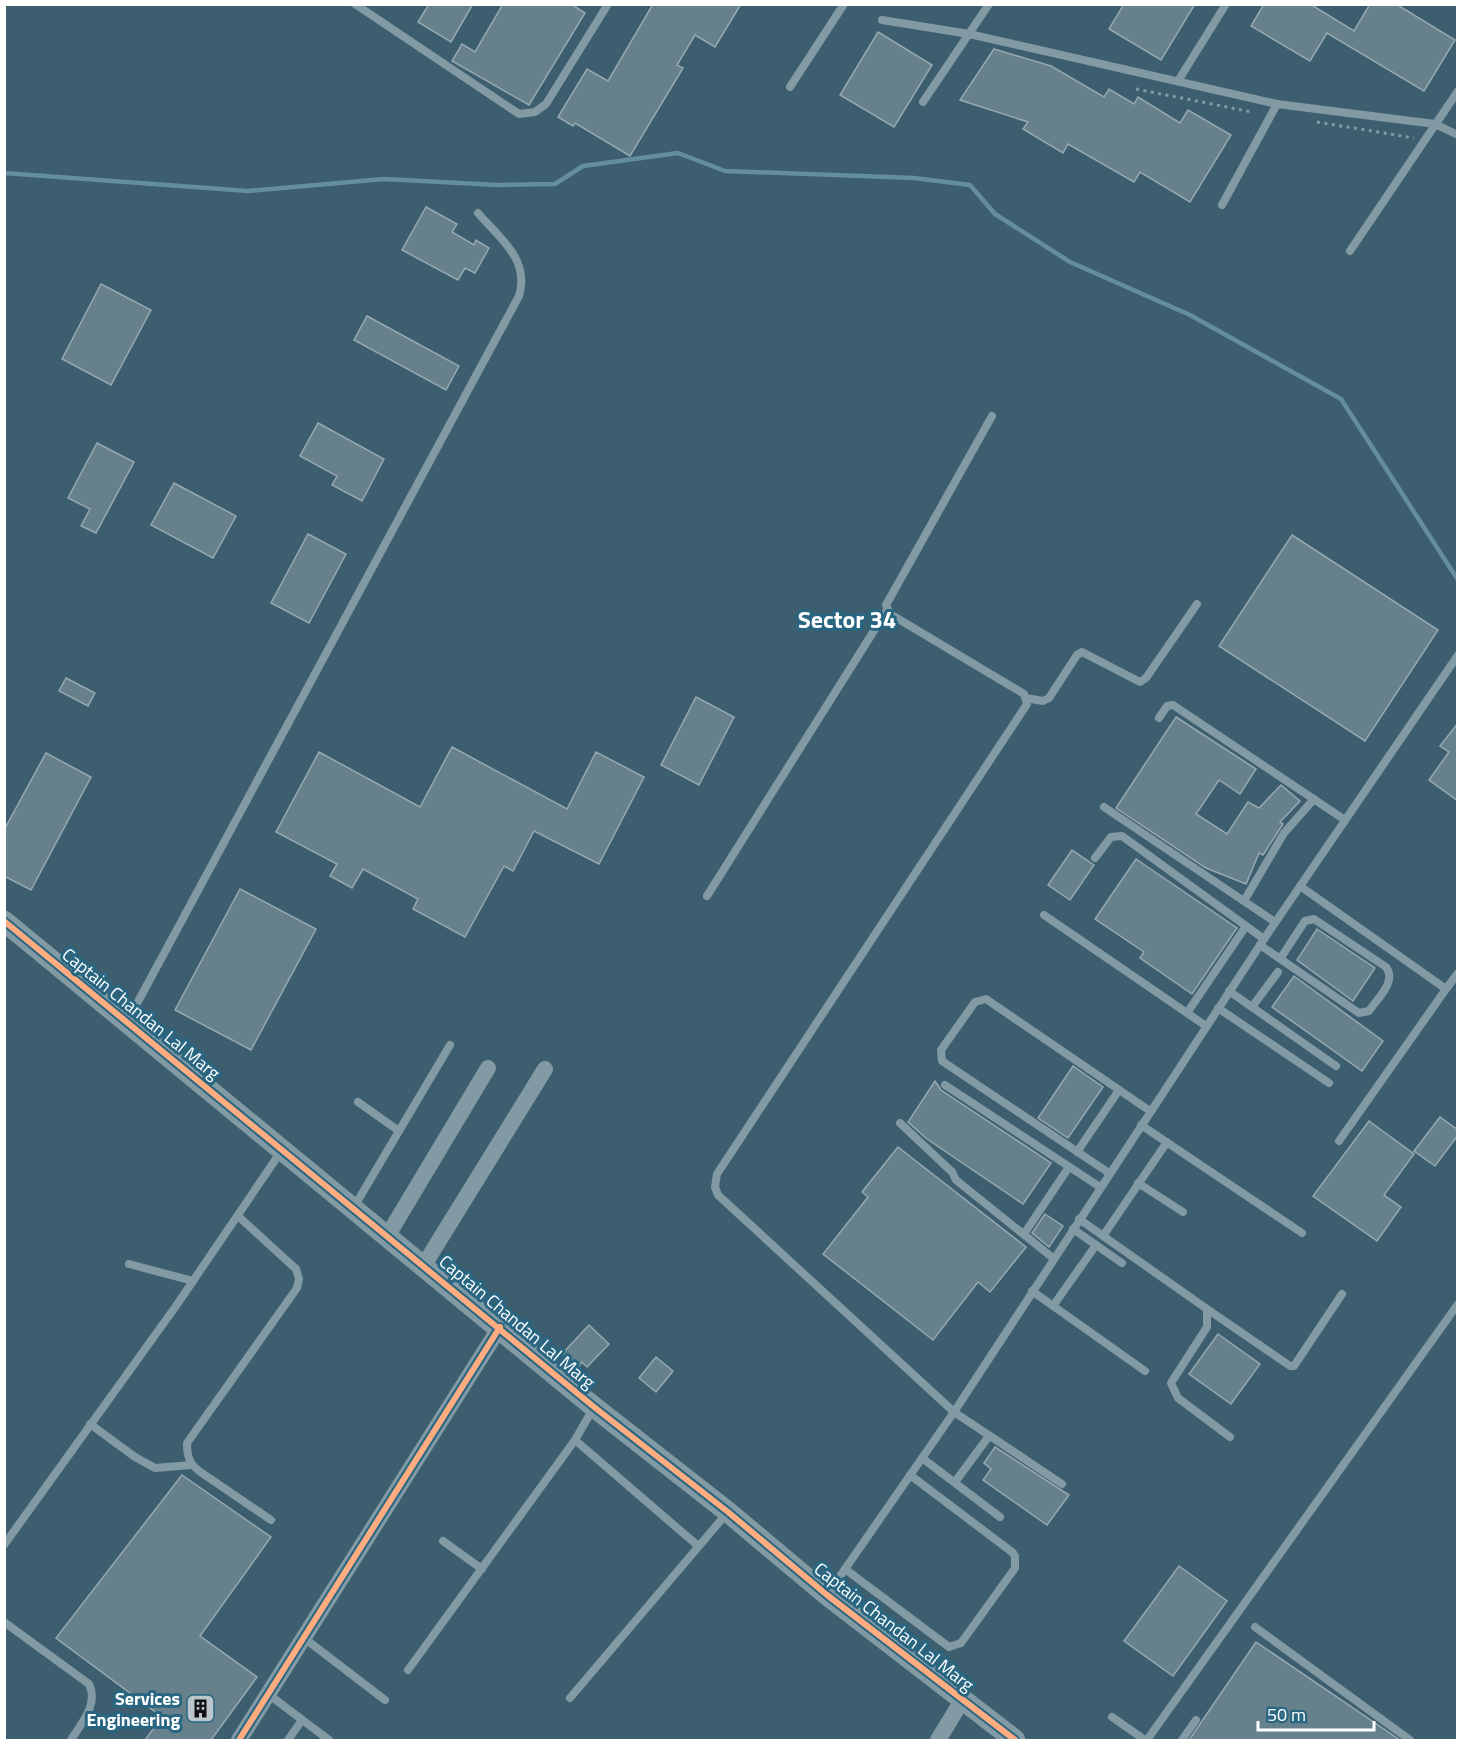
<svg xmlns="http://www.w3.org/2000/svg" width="1462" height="1745" viewBox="0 0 1462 1745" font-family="'Titillium Web',sans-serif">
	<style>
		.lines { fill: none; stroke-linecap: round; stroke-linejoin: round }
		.stream { stroke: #648da0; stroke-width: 4.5 }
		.building { fill: #67818c; stroke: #96a9b2; stroke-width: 1.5 }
		.path { stroke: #829aa4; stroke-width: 3; stroke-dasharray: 3 4.5; stroke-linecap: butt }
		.service { stroke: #829aa4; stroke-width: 8 }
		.minor { stroke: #829aa4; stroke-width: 16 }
		.tertiary { stroke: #829aa4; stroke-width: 21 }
		.cycleway-casing { stroke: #286682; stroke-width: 10 }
		.cycleway { stroke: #ffac80; stroke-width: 6 }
		.labels { text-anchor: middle; stroke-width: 6; stroke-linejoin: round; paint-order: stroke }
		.street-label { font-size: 18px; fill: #fff; stroke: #286682 }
		.poi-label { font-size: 18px; font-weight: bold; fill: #fff; stroke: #286682; text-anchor: end }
		.district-label { font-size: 24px; font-weight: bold; fill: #fff; stroke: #286682 }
	</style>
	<rect width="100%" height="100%" fill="#3c5e6e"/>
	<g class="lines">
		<path class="stream" d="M4 173 248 191 384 179 497 185 555 184 583 166 678 153 725 171 914 178 970 185 995 214 1070 262 1190 315 1341 399 1458 580"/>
	</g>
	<g class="building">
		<path d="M429 4H473L451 42 418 22Z"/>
		<path d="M503 4H571L585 13 529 105 452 61 462 44 475 52Z"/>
		<path d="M653 4H741L715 47 695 35 677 65 683 68 630 156 575 123 573 126 558 117 587 69 608 81Z"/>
		<path d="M1124 4H1195L1161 60 1109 29Z"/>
		<path d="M1264 4H1310L1354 31 1370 4H1396L1455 40 1424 91 1327 33 1310 61 1251 26Z"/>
		<path d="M878 32 932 65 894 127 840 95Z"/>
		<path d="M994 49 1051 66 1104 97 1109 89 1134 104 1138 97 1180 123 1188 110 1231 135 1190 202 1140 172 1134 182 1068 144 1063 153 1023 129 1028 122 960 100Z"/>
		<path d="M426 207 457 224 452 232 474 245 476 240 489 248 475 273 465 268 458 280 402 250Z"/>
		<path d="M101 284 151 310 111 385 62 359Z"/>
		<path d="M367 316 459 366 446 390 354 340Z"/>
		<path d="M318 423 384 459 362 501 332 485 337 476 300 456Z"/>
		<path d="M97 443 134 462 96 533 81 526 90 509 68 498Z"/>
		<path d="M174 483 236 516 213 558 151 525Z"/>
		<path d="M308 534 346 554 309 623 271 603Z"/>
		<path d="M1292 535 1438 630 1365 741 1219 646Z"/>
		<path d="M66 678 95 693 88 706 59 691Z"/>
		<path d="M696 697 734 717 699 785 661 765Z"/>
		<path d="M1176 717 1256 769 1240 794 1219 780 1196 814 1227 834 1248 802 1259 808 1281 785 1300 801 1280 822 1283 824 1263 855 1259 853 1246 884 1206 868 1116 808Z"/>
		<path d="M1458 723V801L1429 780 1449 752 1440 746Z"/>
		<path d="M452 747 567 809 596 752 644 777 599 864 534 831 513 871 504 866 465 937 413 909 418 899 363 869 352 888 330 876 337 864 276 832 319 752 420 807Z"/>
		<path d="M46 753 91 777 31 890 4 876V830Z"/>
		<path d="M1072 850 1094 865 1070 900 1048 885Z"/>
		<path d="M1136 859 1237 928 1192 994 1140 958 1144 952 1095 919Z"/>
		<path d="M240 889 316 929 251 1050 175 1010Z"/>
		<path d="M1317 929 1375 968 1353 1001 1297 960Z"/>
		<path d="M1294 976 1383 1041 1362 1071 1272 1007Z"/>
		<path d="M1073 1066 1103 1087 1068 1138 1038 1118Z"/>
		<path d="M935 1081 941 1090 1051 1163 1023 1204 927 1139 908 1122Z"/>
		<path d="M1440 1117 1458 1130V1135L1435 1166 1414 1151Z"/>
		<path d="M1369 1121 1414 1154 1384 1195 1401 1207 1377 1241 1313 1196Z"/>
		<path d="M898 1147 1026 1247 990 1292 978 1282 933 1340 823 1254 868 1197 862 1192Z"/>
		<path d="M1045 1214 1063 1226 1049 1247 1032 1233Z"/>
		<path d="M589 1325 609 1344 587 1367 582 1362 578 1367 563 1353Z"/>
		<path d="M1218 1334 1260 1364 1231 1404 1189 1374Z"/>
		<path d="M656 1357 673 1371 656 1392 639 1378Z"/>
		<path d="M995 1447 1069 1495 1047 1525 983 1480 991 1469 984 1463Z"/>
		<path d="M182 1475 271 1537 200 1636 257 1677 211 1740H145L162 1717 56 1638Z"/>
		<path d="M1179 1566 1227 1601 1173 1676 1124 1641Z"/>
		<path d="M1256 1642 1400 1740H1189Z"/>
	</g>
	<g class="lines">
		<g class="path">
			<path d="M1136 89 1252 112"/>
			<path d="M1317 122 1414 138"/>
		</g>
		<g class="service">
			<path d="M355 4 519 114 535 112 546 104 608 4"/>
			<path d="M882 20 969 34 1277 104 1435 124 1458 135"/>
			<path d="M1178 81 1226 4"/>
			<path d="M790 87 844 4"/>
			<path d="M923 102 989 4"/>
			<path d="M1222 205 1277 104"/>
			<path d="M1350 251 1458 91"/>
			<path d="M992 416 886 605 890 614 1024 694 1027 704 717 1174 715 1187 718 1195 954 1412 1062 1484"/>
			<path d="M1026 698 1043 701 1049 698 1077 655 1082 652 1140 682 1146 678 1197 604"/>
			<path d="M1159 718 1167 706 1173 705 1345 820"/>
			<path d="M1104 807 1275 922"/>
			<path d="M1095 858 1111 837 1122 836 1264 939"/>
			<path d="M1300 886 1446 989 1339 1141"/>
			<path d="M707 896 887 610"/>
			<path d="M1244 901 1284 833 1314 799"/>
			<path d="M1044 915 1206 1026"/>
			<path d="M1260 945 1359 1013 1369 1011C1378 998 1397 981 1386 967L1314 919 1305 921 1280 959"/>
			<path d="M1446 989 1458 973"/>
			<path d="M1229 991 1336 1066"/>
			<path d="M1252 1007 1278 972"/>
			<path d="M1218 1008 1329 1083"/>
			<path d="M1187 1013 1246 926"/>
			<path d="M127 1022 519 296C530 259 500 239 478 213"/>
			<path d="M945 1085 1100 1187"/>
			<path d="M358 1102 399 1131"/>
			<path d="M900 1123 952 1172 956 1180 1053 1258"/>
			<path d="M1141 1125 1302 1233"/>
			<path d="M1077 1152 1119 1090"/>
			<path d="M1109 1173 942 1061 941 1050 975 1002 986 999 1150 1111"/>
			<path d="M1138 1183 1183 1212"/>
			<path d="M354 1207 450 1045"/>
			<path d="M238 1216 296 1269 299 1279 297 1288 187 1443C187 1456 189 1463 199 1471L271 1520"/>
			<path d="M1079 1219 1207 1309V1327L1171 1383 1178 1398 1230 1437"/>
			<path d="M1073 1229 1122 1263"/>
			<path d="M1024 1234 1069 1167"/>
			<path d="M1103 1236 1167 1142"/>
			<path d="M129 1264 193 1281"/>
			<path d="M1032 1291 1145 1371"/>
			<path d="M1053 1306 1096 1245"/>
			<path d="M1207 1309 1290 1366H1294L1342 1294"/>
			<path d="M90 1424 135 1457 155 1468 191 1465"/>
			<path d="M575 1440 697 1545"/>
			<path d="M922 1458 1000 1517"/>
			<path d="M955 1482 989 1436"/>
			<path d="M443 1541 482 1569"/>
			<path d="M4 1545 176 1306 282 1150"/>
			<path d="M845 1569 949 1647 961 1643 1015 1568V1556L1012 1552 910 1475"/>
			<path d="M827 1595 954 1412 1264 939 1458 655"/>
			<path d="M4 1622 89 1684C99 1704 81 1724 71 1740"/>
			<path d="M1255 1627 1410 1740"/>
			<path d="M304 1638 385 1700"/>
			<path d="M408 1670 575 1440 594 1407"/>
			<path d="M268 1694 329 1740"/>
			<path d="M570 1698 727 1513"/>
			<path d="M1112 1717 1145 1740"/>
			<path d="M288 1740 302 1720"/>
			<path d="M1147 1740 1458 1304"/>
			<path d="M1182 1740 1196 1720"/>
		</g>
		<g class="minor">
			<path d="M388 1235 488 1068"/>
			<path d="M424 1265 545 1069"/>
			<path d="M239 1740 500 1327"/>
			<path d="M938 1740 963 1699"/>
		</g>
		<path class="tertiary" d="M4 921 594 1407 728 1512 827 1595 1015 1740"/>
		<defs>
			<g id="cycleway">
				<path d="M4 921 594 1407 728 1512 827 1595 1015 1740"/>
				<path d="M239 1740 500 1327"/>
			</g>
		</defs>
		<use href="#cycleway" class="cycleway-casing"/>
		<use href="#cycleway" class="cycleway"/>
	</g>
	<defs>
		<symbol id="building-square" viewBox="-11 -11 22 22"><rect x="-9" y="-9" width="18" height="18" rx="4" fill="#bbc7cc" stroke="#286682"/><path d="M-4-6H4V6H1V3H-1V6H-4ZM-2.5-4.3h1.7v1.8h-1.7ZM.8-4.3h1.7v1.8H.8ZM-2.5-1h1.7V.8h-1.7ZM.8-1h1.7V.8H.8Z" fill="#111"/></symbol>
	</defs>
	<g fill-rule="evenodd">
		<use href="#building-square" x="184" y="1692" width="33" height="33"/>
	</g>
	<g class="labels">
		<g class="street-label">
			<text transform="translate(141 1014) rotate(39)" y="6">Captain Chandan Lal Marg</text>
			<text transform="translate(517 1322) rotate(40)" y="6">Captain Chandan Lal Marg</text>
			<text transform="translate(894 1627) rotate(38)" y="6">Captain Chandan Lal Marg</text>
		</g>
		<g class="poi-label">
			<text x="180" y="1705">Services<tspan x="180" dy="21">Engineering</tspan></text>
		</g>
		<g class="district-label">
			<text x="847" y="628">Sector 34</text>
		</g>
	</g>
	<rect width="1462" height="1745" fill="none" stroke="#ffffff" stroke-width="12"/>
	<path d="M1258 1721v9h116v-9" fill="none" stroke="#ffffff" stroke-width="3"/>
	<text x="1267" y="1721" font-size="18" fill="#ffffff" stroke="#286682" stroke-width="4.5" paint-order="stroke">50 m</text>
</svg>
